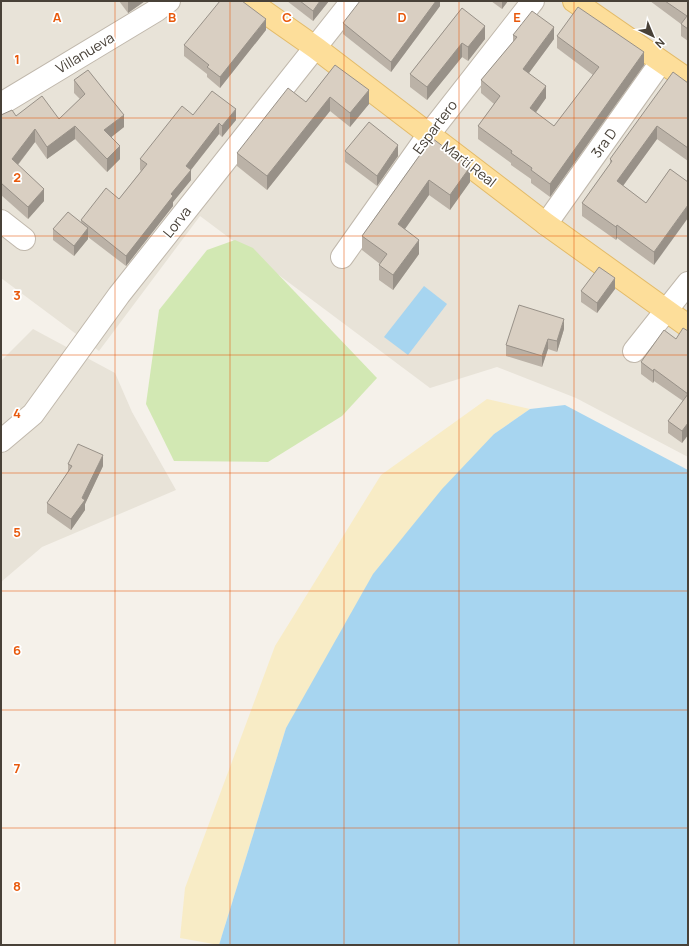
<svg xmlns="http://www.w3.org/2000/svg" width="689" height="946" viewBox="0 0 689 946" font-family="Manrope,sans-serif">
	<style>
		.residential { fill: #e8e3d8 }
		.green { fill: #d2e8b3 }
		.sand { fill: #f8ecc6 }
		.water { fill: #a7d5f0 }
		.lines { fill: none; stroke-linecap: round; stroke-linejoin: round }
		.minor-casing { stroke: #c0b8ac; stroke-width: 24 }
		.major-casing { stroke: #e3bb69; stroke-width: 24 }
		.minor { stroke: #fff; stroke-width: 22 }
		.major { stroke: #fdde9a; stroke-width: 22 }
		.wall { fill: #bbb2a7 }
		.shaded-wall { fill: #989188 }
		.building { fill: #d9cfc2; stroke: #989188 }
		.grid { fill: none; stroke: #e8590c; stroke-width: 1; stroke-opacity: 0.55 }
		.labels { text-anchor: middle; stroke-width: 3.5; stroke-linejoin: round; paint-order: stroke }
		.street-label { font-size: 14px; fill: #484138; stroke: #fff }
		.grid-label { font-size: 13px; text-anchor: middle; font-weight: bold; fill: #e8590c; stroke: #fff; stroke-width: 3.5; stroke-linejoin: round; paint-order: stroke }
	</style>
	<rect width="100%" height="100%" fill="#f5f1ea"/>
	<g class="residential">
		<path d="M1 1H688V457L576 398 497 367 430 388 200 216 99 351 1 278Z"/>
		<path d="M33 329 115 373 132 412 176 490 42 547 1 582V361Z"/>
	</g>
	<path class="green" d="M235 240 253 248 377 378 342 416 268 462 174 461 146 404 159 310 207 250Z"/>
	<path class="sand" d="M487 399 530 409 494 434 286 728 219 945 180 938 185 888 275 646 381 475Z"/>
	<g class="water">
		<path d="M424 286 447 304 408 355 384 337Z"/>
		<path d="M565 405 688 470V945H219L286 728 373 574 442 489 494 434 530 409Z"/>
	</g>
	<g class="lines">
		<defs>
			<g id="minor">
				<path d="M1 104 157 10 169 1"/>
				<path d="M1 221 24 239"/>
				<path d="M546 224 661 62"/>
				<path d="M342 257 429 134 533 1"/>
				<path d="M634 351 688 283"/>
				<path d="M1 441 33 414 119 295 352 1"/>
			</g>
			<g id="major">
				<path d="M249 1 316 48 546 224 688 326"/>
				<path d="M574 1 688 80"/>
			</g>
		</defs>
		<use href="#minor" class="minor-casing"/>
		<use href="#major" class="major-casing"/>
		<use href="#minor" class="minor"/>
		<use href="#major" class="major"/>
	</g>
	<g class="wall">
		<path d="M119 1H145L128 13Z"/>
		<path d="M287 1H329L313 21Z"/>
		<path d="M440 1V6L391 72 343 34V23Z"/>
		<path d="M491 1H508L502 9Z"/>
		<path d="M650 1H688V41L681 36V24Z"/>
		<path d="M462 8 485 39 468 61 462 57 427 100 410 87V74Z"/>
		<path d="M266 30 220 88 207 77V74L184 56V45Z"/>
		<path d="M513 35 554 39 529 73 546 98 535 112 554 126 593 75 557 48V36L644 65 550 197 531 183V179L511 165V163L478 139V126L494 104 481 93V80L513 42Z"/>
		<path d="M335 65 369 104 350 127 330 111 267 190 237 166V153L306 102Z"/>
		<path d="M74 80 124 127 111 137 120 159 107 172 75 139 47 159 35 142 18 165 44 201 28 219 1 195V115L59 119 80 99 74 93Z"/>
		<path d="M688 83V161L657 139 623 186 646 203 670 169 654 265 617 238 616 240 582 216V203L610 164V159Z"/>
		<path d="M193 115 236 120 222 137 219 134 191 170V180L173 202V206L126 266 88 237V239L74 256 53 240V229L81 222V220L119 199 141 171 140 170V159Z"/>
		<path d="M432 138 470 182 450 210 429 195 404 229 419 254 393 290 379 280V265L380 264 362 250V236Z"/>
		<path d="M345 151 398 156 377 186 345 162Z"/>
		<path d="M615 289 597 313 581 302V291Z"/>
		<path d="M564 329 557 352 548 349 542 367 506 356V345Z"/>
		<path d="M688 331V435L682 443 668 433V421L683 401 654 381 653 383 641 374V362Z"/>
		<path d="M68 464 103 466 85 504V510L71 530 47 513V503L68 472Z"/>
	</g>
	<g class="shaded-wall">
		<path d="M130 1H145L128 13V2Z"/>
		<path d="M320 1H329L313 21V11Z"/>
		<path d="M436 1H440V6L391 72V62Z"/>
		<path d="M502 1H508L502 9Z"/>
		<path d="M266 19V30L220 88V77Z"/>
		<path d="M485 26V39L468 61V47Z"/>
		<path d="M554 27V39L523 81V69Z"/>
		<path d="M462 43V57L427 100V87Z"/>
		<path d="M644 52V65L550 197V184Z"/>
		<path d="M546 86V98L530 121V108Z"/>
		<path d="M369 90V104L350 127V113Z"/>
		<path d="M330 97V111L267 190V176Z"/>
		<path d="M236 109V120L222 137V126Z"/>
		<path d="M124 115V127L104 143V130Z"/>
		<path d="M219 123V134L186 176V166Z"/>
		<path d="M75 126V139L47 159V147Z"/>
		<path d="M657 126V139L617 194V181Z"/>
		<path d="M35 129V142L12 172V159Z"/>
		<path d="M398 145V156L377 186V176Z"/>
		<path d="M120 146V159L107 172V159Z"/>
		<path d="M470 167V182L450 210V195Z"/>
		<path d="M191 170V180L173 202V206L126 266V256L171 194Z"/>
		<path d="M429 180V195L398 239V224Z"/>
		<path d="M44 189V201L28 219V207Z"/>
		<path d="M688 205V218L654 265V252Z"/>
		<path d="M617 225V238L616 240V227Z"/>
		<path d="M88 228V239L74 256V246Z"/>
		<path d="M419 240V254L393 290V275Z"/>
		<path d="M615 278V289L597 313V303Z"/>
		<path d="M564 319V329L557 352V341Z"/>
		<path d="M548 339V349L542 367V356Z"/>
		<path d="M654 369V381L653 383V371Z"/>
		<path d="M688 423V435L682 443V431Z"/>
		<path d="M103 455V466L85 504V510L71 530V519L82 498Z"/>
	</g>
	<g class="building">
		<path d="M220 1H242L266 19 220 77 207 67 209 65 184 45Z"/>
		<path d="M300 1H320L313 11Z"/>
		<path d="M360 1H436L391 62 343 23Z"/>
		<path d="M665 1H688V29L681 24 687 16Z"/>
		<path d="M578 7 644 52 550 184 531 170 532 168 511 153 512 151 478 126 500 96 481 80 517 37 513 35 532 11 554 27 523 69 546 86 530 108 554 126 599 67 557 36Z"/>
		<path d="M462 8 485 26 468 47 462 43 427 87 410 74Z"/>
		<path d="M335 65 369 90 350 113 330 97 267 176 237 153 288 88 306 102Z"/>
		<path d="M88 70 124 115 104 130 120 146 107 159 75 126 47 147 35 129 12 159 44 189 28 207 1 183V115L12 110 16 116 42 96 59 119 85 94 74 80Z"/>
		<path d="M673 72 688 83V148L657 126 617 181 646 203 670 169 688 182V205L654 252 617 225 616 227 582 203 612 161 610 159Z"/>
		<path d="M212 91 236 109 222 126 219 123 186 166 191 170 171 194 173 196 126 256 81 220 106 188 119 199 147 164 140 159 182 106 193 115Z"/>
		<path d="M369 122 398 145 377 176 345 151Z"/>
		<path d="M432 138 470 167 450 195 429 180 398 224 419 240 393 275 379 265 387 254 362 236Z"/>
		<path d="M68 212 88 228 74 246 53 229Z"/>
		<path d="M599 267 615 278 597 303 581 291Z"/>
		<path d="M519 305 564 319 557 341 548 339 542 356 506 345Z"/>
		<path d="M683 328 688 331V394L654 369 653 371 641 362 664 330 676 339Z"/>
		<path d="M688 394V423L682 431 668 421Z"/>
		<path d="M78 444 103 455 82 498 85 500 71 519 47 503 72 466 68 464Z"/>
	</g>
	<path class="grid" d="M115 1V945M230 1V945M344 1V945M459 1V945M574 1V945M1 118H688M1 236H688M1 355H688M1 473H688M1 591H688M1 710H688M1 828H688"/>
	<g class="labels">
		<g class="street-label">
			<text transform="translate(85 53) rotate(-31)" y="5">Villanueva</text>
			<text transform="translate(435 127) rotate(-53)" y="5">Espartero</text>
			<text transform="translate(604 143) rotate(-54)" y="5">3ra D</text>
			<text transform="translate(469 164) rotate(38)" y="5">Martí Real</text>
			<text transform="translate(177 222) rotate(-51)" y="5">Lorva</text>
		</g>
	</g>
	<g class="grid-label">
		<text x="57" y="22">A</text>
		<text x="172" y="22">B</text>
		<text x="287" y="22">C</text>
		<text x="402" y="22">D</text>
		<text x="517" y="22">E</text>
		<text x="17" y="64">1</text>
		<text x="17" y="182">2</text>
		<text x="17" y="300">3</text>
		<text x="17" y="418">4</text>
		<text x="17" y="537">5</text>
		<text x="17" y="655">6</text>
		<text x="17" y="773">7</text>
		<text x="17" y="891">8</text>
	</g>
	<rect width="689" height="946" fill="none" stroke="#484138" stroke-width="4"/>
	<g transform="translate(653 36) rotate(136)" stroke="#ffffff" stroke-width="3" paint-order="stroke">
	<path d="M0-3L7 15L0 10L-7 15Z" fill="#484138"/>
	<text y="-6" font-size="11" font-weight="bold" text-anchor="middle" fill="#484138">N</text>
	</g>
</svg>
